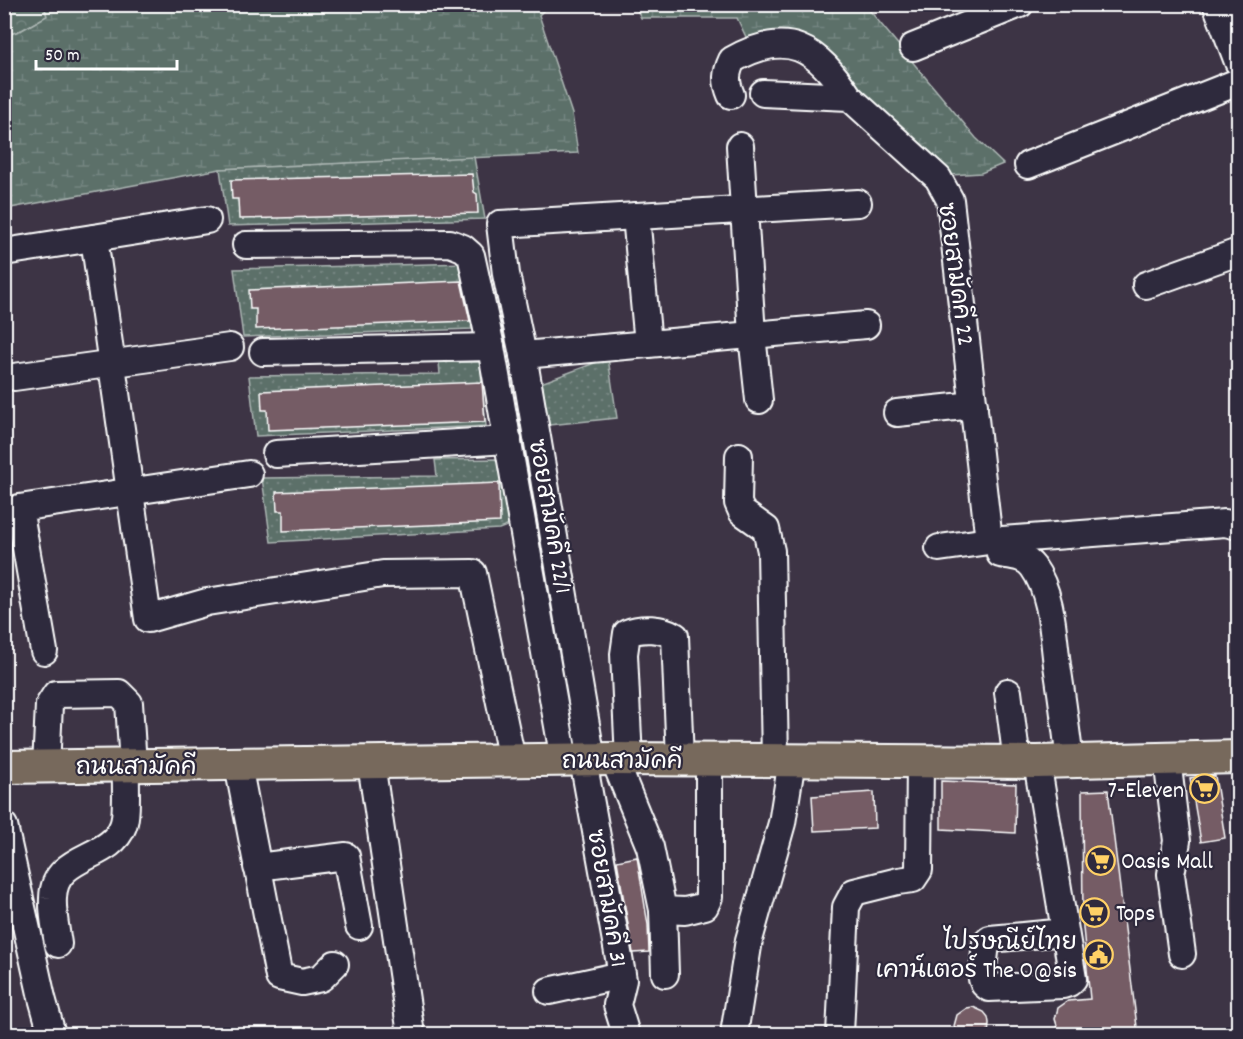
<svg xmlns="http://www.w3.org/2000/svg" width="1243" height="1039" viewBox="0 0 1243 1039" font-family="Dekko,'Playpen Sans Thai',sans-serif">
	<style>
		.forest { fill: url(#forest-crowns); stroke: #adb7b4; stroke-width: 1.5 }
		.wetland { fill: url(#wetland-marsh); stroke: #adb7b4; stroke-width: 1.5 }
		.garden { fill: url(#garden-dots); stroke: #adb7b4; stroke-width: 1.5 }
		.building { fill: #745c65; stroke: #fff; stroke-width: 1.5 }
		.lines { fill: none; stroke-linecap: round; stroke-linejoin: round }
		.minor-casing { stroke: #fff; stroke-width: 30 }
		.major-casing { stroke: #fff; stroke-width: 36 }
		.minor { stroke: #2f2a3d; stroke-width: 26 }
		.major { stroke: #77695c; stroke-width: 32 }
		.labels { text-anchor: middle; stroke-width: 4.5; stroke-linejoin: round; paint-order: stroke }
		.street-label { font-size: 24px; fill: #fff; stroke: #2f2a3d }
		.poi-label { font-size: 24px; fill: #fff; stroke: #2f2a3d; text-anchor: end }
	</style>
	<defs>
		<pattern id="forest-crowns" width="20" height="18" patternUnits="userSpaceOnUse" patternTransform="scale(1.5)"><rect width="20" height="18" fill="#5b6f69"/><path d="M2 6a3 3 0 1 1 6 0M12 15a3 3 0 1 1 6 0" fill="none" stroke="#748580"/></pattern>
		<pattern id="wetland-marsh" width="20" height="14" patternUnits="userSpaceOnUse" patternTransform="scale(1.5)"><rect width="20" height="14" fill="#5b6f69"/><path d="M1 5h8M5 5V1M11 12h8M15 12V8" fill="none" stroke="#748580"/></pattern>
		<pattern id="garden-dots" width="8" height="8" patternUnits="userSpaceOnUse" patternTransform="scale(1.5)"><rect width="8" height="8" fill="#5b6f69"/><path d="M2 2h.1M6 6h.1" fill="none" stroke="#748580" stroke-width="1.8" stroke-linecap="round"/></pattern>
	</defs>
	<rect width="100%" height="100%" fill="#3d3445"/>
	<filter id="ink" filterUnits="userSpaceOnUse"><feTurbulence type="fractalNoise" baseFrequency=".0167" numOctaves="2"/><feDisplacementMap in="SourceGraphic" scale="12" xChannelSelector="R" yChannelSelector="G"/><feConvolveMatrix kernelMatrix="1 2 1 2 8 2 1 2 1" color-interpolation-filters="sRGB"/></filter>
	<g filter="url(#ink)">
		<path class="forest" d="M5 5H44L47 16 22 30 5 36Z"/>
		<g class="wetland">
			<path d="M44 5H549L539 15 572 114 578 153 220 169 5 209V36L22 30 47 16Z"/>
			<path d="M635 5H865L976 138 1003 164 981 173 951 175 806 43 747 39 737 18H641Z"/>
		</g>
		<g class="garden">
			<path d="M474 157 485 219 228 226 220 169Z"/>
			<path d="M469 263 472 329 243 337 234 269Z"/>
			<path d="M608 358 617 418 549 425 541 383Z"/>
			<path d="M439 362H480L486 426 256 436 249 376 440 374Z"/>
			<path d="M497 459 505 483 512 524 499 529 271 542 262 478 437 476 435 460Z"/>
		</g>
		<g class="building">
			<path d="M472 174 474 192 477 194 478 213 239 219 238 199H232L231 180Z"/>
			<path d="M461 281 470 321 256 329V309H250L249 290Z"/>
			<path d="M482 382 485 422 268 430 267 410H262L261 391Z"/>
			<path d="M499 483 500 522 283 531V511H277L276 492Z"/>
			<path d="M1206 776H1215L1225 838 1201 842 1190 778Z"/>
			<path d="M941 781 1016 784 1015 833 941 829Z"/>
			<path d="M1108 790 1138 1035H1060L1055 1019 1058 1008 1068 1001 1090 999 1083 928 1082 791Z"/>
			<path d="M874 792 875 828 814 831 812 796Z"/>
			<path d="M637 857 648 925 649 952 633 953 617 861Z"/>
			<path d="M973 1007 984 1012 988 1017 989 1023 988 1035H957L954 1026 957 1015 967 1008Z"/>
		</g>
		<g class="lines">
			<defs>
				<g id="minor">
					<path d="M1216 4 1238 62"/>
					<path d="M913 47 1020 4"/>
					<path d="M763 93 849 97 938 178 950 200 989 541"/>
					<path d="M731 95C725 81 726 73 732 60 788 28 817 48 849 97"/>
					<path d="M740 146 752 335 759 400"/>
					<path d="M1028 165 1238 82"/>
					<path d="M636 216 648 344"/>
					<path d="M94 238 148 619 207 602 383 574 473 573 512 760"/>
					<path d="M246 245 450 243 463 248 471 255 491 347 564 760"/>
					<path d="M4 252 207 220"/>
					<path d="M1146 285 1238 252"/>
					<path d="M263 352 491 347"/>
					<path d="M523 355 866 325"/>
					<path d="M14 377 230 347"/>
					<path d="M897 413 974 405"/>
					<path d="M276 454 508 440"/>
					<path d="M739 456 738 503 742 512 766 529 771 551 775 760"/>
					<path d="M939 548 989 541 1225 523 1238 526"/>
					<path d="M1000 554C1012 556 1025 556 1033 567 1052 593 1053 634 1057 665 1062 697 1066 729 1070 761"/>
					<path d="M44 651 19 508 249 474"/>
					<path d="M1008 692 1017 762"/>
					<path d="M614 759 650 847 663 910 685 911 705 906 709 897V760"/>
					<path d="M1167 759 1177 841 1171 874 1182 954"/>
					<path d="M583 760 623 980 617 1005 626 1034"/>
					<path d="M592 760 523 355 506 274 500 224 858 203"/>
					<path d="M629 760 624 654 627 633C641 627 662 628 675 636L680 760"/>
					<path d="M1037 762 1073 979 1069 983 1063 985 989 988 984 984 982 979 986 943 990 939 1065 932"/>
					<path d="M371 763 411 1034"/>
					<path d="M238 765 279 977 302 982 321 978 335 964"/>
					<path d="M46 767 49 705 56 694 119 693 129 703 133 765"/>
					<path d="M4 826 42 998 52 1034"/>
					<path d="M257 867 346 856 359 926"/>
					<path d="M663 910 665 974"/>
					<path d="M58 944C56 929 52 913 53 898 54 853 110 861 123 826 128 814 125 780 126 765"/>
					<path d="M549 991 622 975"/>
					<path d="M734 1034 749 940 782 823 792 760"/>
					<path d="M840 1034 846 907 854 892 898 881 913 879 919 870 920 760"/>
				</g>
				<path id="major" d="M4 767 614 759 1037 762 1238 757"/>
			</defs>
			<use href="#minor" class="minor-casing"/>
			<use href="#major" class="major-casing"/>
			<use href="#minor" class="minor"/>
			<use href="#major" class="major"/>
		</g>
	</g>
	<defs>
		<symbol id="supermarket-ring" viewBox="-11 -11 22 22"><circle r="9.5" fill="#2f2a3d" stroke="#ffd166" stroke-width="1.5"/><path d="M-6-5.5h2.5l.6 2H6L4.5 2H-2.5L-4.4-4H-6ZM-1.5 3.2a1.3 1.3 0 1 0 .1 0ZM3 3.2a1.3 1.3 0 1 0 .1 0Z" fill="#ffd166"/></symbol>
		<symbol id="civic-ring" viewBox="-11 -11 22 22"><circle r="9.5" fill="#2f2a3d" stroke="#ffd166" stroke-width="1.5"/><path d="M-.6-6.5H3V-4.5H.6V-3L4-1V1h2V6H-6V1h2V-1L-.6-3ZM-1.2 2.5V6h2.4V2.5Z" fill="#ffd166"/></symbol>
	</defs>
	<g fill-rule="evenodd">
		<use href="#supermarket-ring" x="1188" y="772" width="33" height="33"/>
		<use href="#supermarket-ring" x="1084" y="844" width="33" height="33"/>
		<use href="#supermarket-ring" x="1078" y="896" width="33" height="33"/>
		<use href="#civic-ring" x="1082" y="938" width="33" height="33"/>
	</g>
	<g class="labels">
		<g class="street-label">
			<text transform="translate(957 274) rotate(82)" y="8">ซอยสามัคคี 22</text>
			<text transform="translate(551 516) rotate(80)" y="8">ซอยสามัคคี 22/1</text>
			<text x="622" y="768">ถนนสามัคคี</text>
			<text x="136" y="774">ถนนสามัคคี</text>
			<text transform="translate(608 898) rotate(80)" y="8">ซอยสามัคคี 31</text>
		</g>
		<g class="poi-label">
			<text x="1184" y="797">7-Eleven</text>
			<text x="1121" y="868" text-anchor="start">Oasis Mall</text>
			<text x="1116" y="920" text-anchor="start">Tops</text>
			<text x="1077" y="949">ไปรษณีย์ไทย<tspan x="1077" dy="28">เคาน์เตอร์ The O@sis</tspan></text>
		</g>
	</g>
	<rect width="1243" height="1039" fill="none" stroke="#2f2a3d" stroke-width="24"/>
	<rect x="12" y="12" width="1219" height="1015" fill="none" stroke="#fff" stroke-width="2" filter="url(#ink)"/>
	<path d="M36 60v9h141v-9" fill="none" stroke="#ffffff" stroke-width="3"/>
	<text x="45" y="60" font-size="18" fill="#ffffff" stroke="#2f2a3d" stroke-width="4.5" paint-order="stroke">50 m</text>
</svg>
